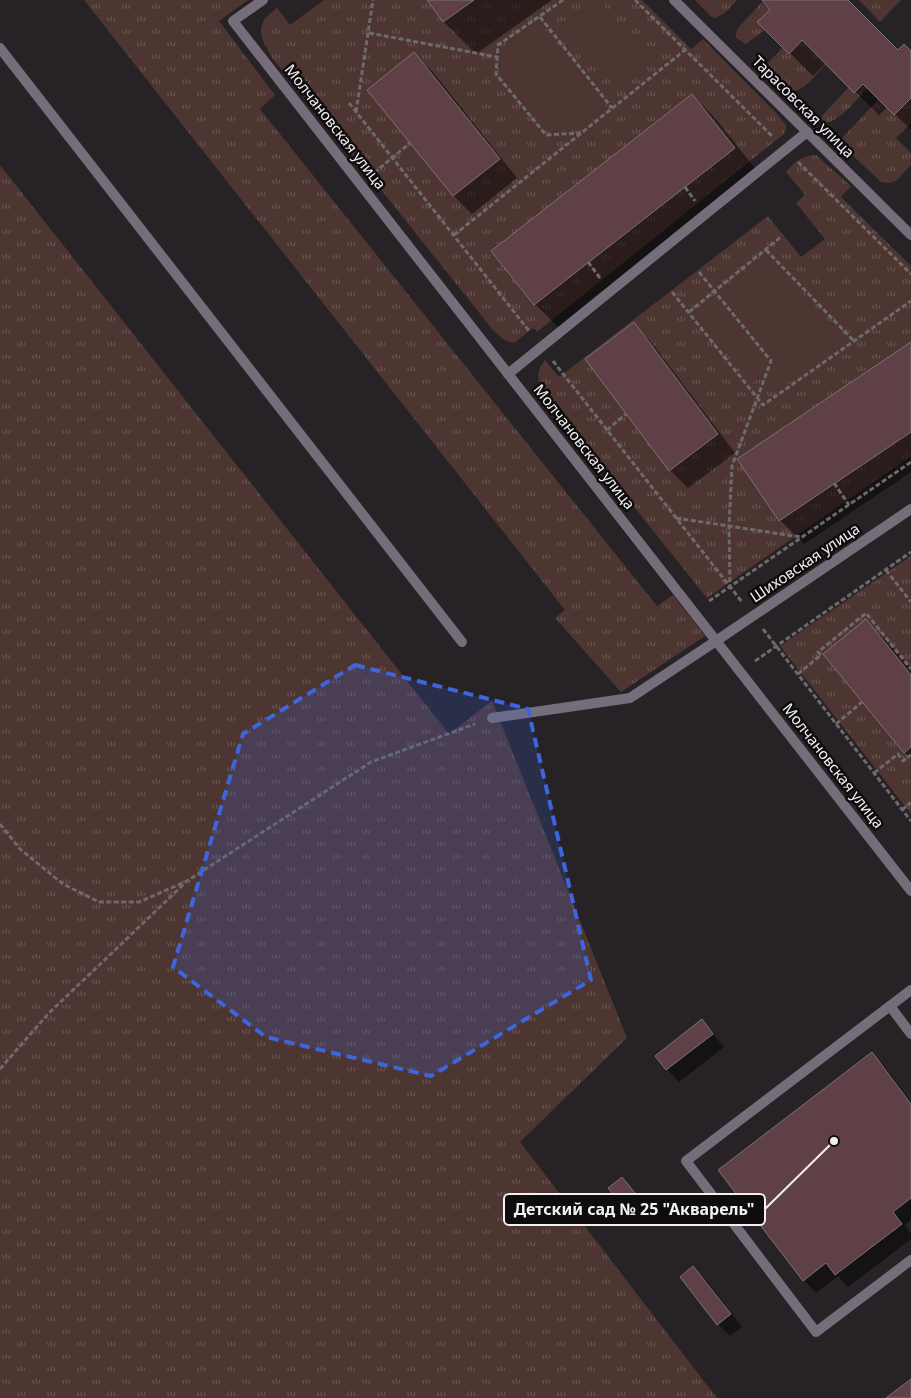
<svg xmlns="http://www.w3.org/2000/svg" width="911" height="1398" viewBox="0 0 911 1398" font-family="'Noto Sans',sans-serif">
	<style>
		.grass { fill: url(#grass-tufts) }
		.green { fill: #4d3531 }
		.shadow { fill: #0007 }
		.building { fill: #5f4047; stroke: #7a7374 }
		.lines { fill: none; stroke-linecap: round; stroke-linejoin: round }
		.path { stroke: #6d696c; stroke-width: 3; stroke-dasharray: 5 2.5; stroke-linecap: butt }
		.service { stroke: #756e7a; stroke-width: 10 }
		.minor { stroke: #756e7a; stroke-width: 10 }
		.marked { fill: #3d66dc; fill-opacity: 0.2; stroke: #3d66dc; stroke-width: 4; stroke-dasharray: 10 6; stroke-linejoin: round }
		.labels { text-anchor: middle; stroke-width: 5; stroke-linejoin: round; paint-order: stroke }
		.street-label { font-size: 15px; fill: #f3f0f2; stroke: #0e0c0d }
		.leader { fill: none; stroke: #f3f0f2; stroke-width: 2 }
		.callout-dot { fill: #f3f0f2; stroke: #0e0c0d; stroke-width: 2 }
		.callout { fill: #0e0c0d; stroke: #f3f0f2; stroke-width: 2 }
		.callout-label { font-size: 16px; text-anchor: middle; font-weight: bold; fill: #f3f0f2 }
	</style>
	<defs>
		<pattern id="grass-tufts" width="24" height="20" patternUnits="userSpaceOnUse" patternTransform="scale(1.25)"><rect width="24" height="20" fill="#4d3531"/><path d="M3 7l-1-3M5 7V3M7 7l1-3M15 17l-1-3M17 17v-4M19 17l1-3" fill="none" stroke="#67534f"/></pattern>
	</defs>
	<rect width="100%" height="100%" fill="#262225"/>
	<g class="grass">
		<path d="M84 0H248L219 21 275 95 260 109 657 606 673 595 705 636 621 692 555 618 565 610Z"/>
		<path d="M324 0H642L691 49 703 39 776 113 786 125 785 133 537 332 533 328 514 343C504 341 500 337 493 330L370 176 273 59C260 37 253 25 277 8L290 25Z"/>
		<path d="M695 0H737L725 13 715 18 712 17Z"/>
		<path d="M859 0H901L880 22Z"/>
		<path d="M762 2 770 10 758 22 765 30 746 44 736 38V33L738 28Z"/>
		<path d="M802 40 826 64C803 89 790 109 766 68L769 62 782 48 789 53Z"/>
		<path d="M863 84 868 88C855 100 835 130 816 122L849 87Z"/>
		<path d="M911 98V123L896 138 911 153V165L896 181 890 183 881 182 847 150 842 143 843 137 879 99Z"/>
		<path d="M816 155 851 186 841 197 911 266V456L707 598 542 392C537 380 536 371 545 360L559 377 768 216 801 257 825 239 796 203 805 195 786 172C795 161 802 156 816 155Z"/>
		<path d="M0 165 449 734 492 701 627 1038 520 1142 717 1398H0Z"/>
		<path d="M911 556V814L780 646Z"/>
	</g>
	<g class="green">
		<path d="M597 0H600L647 60 615 86 566 24Z"/>
		<path d="M539 21 608 108 581 130 547 131 499 73 503 47Z"/>
		<path d="M765 255 848 341 773 393 760 377 751 384 694 312Z"/>
	</g>
	<g class="shadow">
		<path d="M429 0H552L476 54 443 21Z"/>
		<path d="M763 0H846L898 52 911 53V130L888 107 879 115 826 63 813 76 759 22 771 10Z"/>
		<path d="M414 54 433 72 517 178 472 214 454 196 369 90Z"/>
		<path d="M692 95 716 119 758 172 559 328 535 304Z"/>
		<path d="M634 324 652 343 735 453 688 488 670 470Z"/>
		<path d="M911 344V472L804 544 780 520Z"/>
		<path d="M866 621 899 653 911 669V759L904 752Z"/>
		<path d="M702 1021 724 1047 679 1082 667 1069Z"/>
		<path d="M872 1054 884 1066 911 1102V1220L905 1225 911 1233V1239L848 1287 838 1276 816 1293 804 1280Z"/>
		<path d="M622 1179 644 1205 632 1214 626 1208Z"/>
		<path d="M693 1268 706 1280 742 1327 730 1336 718 1324Z"/>
	</g>
	<g class="building">
		<path d="M427 0H474L443 22Z"/>
		<path d="M762 0H848L898 50 904 44 911 51V98L894 115 863 84 854 93 802 40 789 54 757 22 770 10Z"/>
		<path d="M414 52 500 159 453 196 367 90Z"/>
		<path d="M692 94 735 148 534 305 491 251Z"/>
		<path d="M634 322 718 434 669 471 585 359Z"/>
		<path d="M911 342V432L779 521 737 459Z"/>
		<path d="M866 619 911 675V747L904 753 823 654Z"/>
		<path d="M702 1019 713 1034 666 1070 655 1056Z"/>
		<path d="M872 1052 911 1104V1198L893 1212 902 1224 835 1275 826 1263 803 1281 718 1170Z"/>
		<path d="M622 1177 639 1198 625 1209 608 1188Z"/>
		<path d="M693 1266 731 1314 717 1325 680 1277Z"/>
		<path d="M911 1379V1398H886Z"/>
	</g>
	<g class="lines">
		<g class="path">
			<path d="M563 0 498 45 496 74 546 135 581 133"/>
			<path d="M635 0 773 137"/>
			<path d="M540 17 612 108"/>
			<path d="M369 33 497 57"/>
			<path d="M349 103 530 332"/>
			<path d="M356 112 373 0"/>
			<path d="M798 162 911 274"/>
			<path d="M374 173 410 143"/>
			<path d="M685 187 695 201"/>
			<path d="M454 235 685 50"/>
			<path d="M766 250 854 341"/>
			<path d="M588 262 600 278"/>
			<path d="M699 272 771 361 732 466 729 526 730 587"/>
			<path d="M672 292 763 405 911 301"/>
			<path d="M689 312 782 236"/>
			<path d="M553 361 742 602"/>
			<path d="M607 430 626 414"/>
			<path d="M834 483 849 505"/>
			<path d="M676 518 801 537"/>
			<path d="M886 570 911 602"/>
			<path d="M709 601 911 462"/>
			<path d="M763 629 911 821"/>
			<path d="M755 661 911 552"/>
			<path d="M798 674 821 655 818 652 866 613 911 669"/>
			<path d="M836 724 862 702"/>
			<path d="M874 773 898 754 903 761 911 755"/>
			<path d="M902 810 911 802"/>
			<path d="M0 824 20 849 63 884 99 902H139L187 881 371 762 475 724"/>
			<path d="M0 1069 48 1014 184 884"/>
		</g>
		<g class="service">
			<path d="M0 48 462 642"/>
			<path d="M508 374 807 132"/>
			<path d="M492 718 630 698 716 641"/>
			<path d="M911 990 686 1161 816 1332 911 1260"/>
			<path d="M890 1006 911 1034"/>
		</g>
		<g class="minor">
			<path d="M263 0 233 21 911 891"/>
			<path d="M674 0 911 235"/>
			<path d="M716 641 911 509"/>
		</g>
	</g>
	<path class="marked" d="M355 665 528 709 591 980 431 1076 266 1037 173 967 243 734Z"/>
	<g class="labels">
		<g class="street-label">
			<text transform="translate(803 107) rotate(45)" y="5">Тарасовская улица</text>
			<text transform="translate(335 127) rotate(52)" y="5">Молчановская улица</text>
			<text transform="translate(584 447) rotate(52)" y="5">Молчановская улица</text>
			<text transform="translate(805 563) rotate(-34)" y="5">Шиховская улица</text>
			<text transform="translate(833 766) rotate(52)" y="5">Молчановская улица</text>
		</g>
	</g>
	<path class="leader" d="M834 1141L765 1209"/>
	<circle class="callout-dot" cx="834" cy="1141" r="5"/>
	<rect class="callout" x="504" y="1194" width="261" height="31" rx="5"/>
	<g class="callout-label">
		<text x="634" y="1215">Детский сад № 25 "Акварель"</text>
	</g>
</svg>
